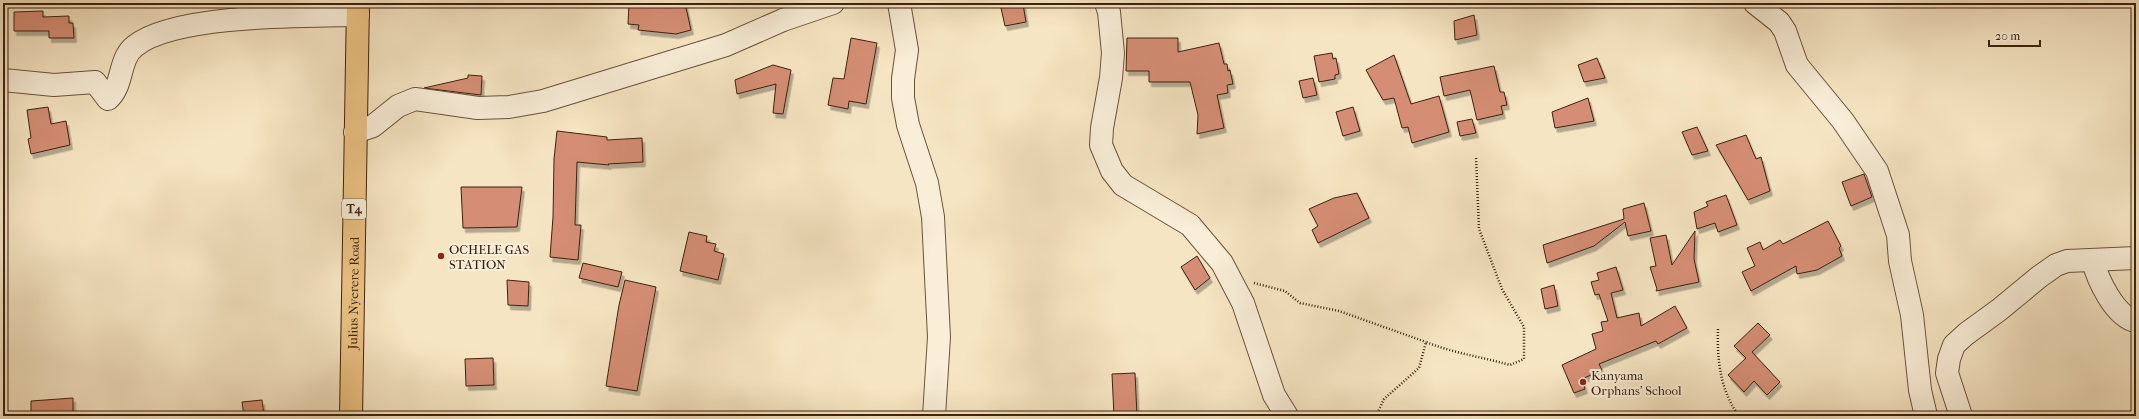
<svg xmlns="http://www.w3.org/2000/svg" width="2139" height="419" viewBox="0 0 2139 419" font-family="'IM FELL French Canon',serif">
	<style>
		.building { fill: #d58e75; stroke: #3d210e; filter: url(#shadow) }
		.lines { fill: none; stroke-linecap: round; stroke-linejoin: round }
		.minor-casing { stroke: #6b523b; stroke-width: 24 }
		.highway-casing { stroke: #3d210e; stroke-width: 24 }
		.path { stroke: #3d210e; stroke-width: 2.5; stroke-dasharray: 1 2; stroke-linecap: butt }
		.minor { stroke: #f9eed8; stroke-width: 22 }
		.highway { stroke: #ebc282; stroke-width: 22 }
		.poi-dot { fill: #8f2418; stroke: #f9eed8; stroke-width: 1.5 }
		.labels { text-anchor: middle; stroke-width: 4; stroke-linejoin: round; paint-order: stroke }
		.shield { fill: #f9eed8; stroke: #755e4b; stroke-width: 1 }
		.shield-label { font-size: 12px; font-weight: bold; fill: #3d210e }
		.poi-label { font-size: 13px; fill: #3d210e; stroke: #f9eed8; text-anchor: start }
		.street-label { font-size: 13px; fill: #3d210e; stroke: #f9eed8 }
	</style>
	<defs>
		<filter id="shadow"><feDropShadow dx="2.5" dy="4.5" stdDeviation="0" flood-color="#0004"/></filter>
	</defs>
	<rect width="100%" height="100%" fill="#f6e5c3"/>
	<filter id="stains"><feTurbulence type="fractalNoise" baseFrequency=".005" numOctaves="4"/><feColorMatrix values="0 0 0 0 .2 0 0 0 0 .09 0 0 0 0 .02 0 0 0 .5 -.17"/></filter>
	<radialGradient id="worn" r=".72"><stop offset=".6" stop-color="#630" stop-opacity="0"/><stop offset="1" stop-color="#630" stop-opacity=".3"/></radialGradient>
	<g class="building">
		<path d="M635 3H685L691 30 676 34 638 30 639 25 628 24 629 4 635 5Z"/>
		<path d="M1023 4 1026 22 1005 26 1001 8Z"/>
		<path d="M43 11V17L69 16V23H73L74 38H49V31H14V12Z"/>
		<path d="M1474 15 1477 35 1455 40 1454 21Z"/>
		<path d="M851 38 877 43 866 104 849 101 848 109 828 105 833 78 844 79Z"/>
		<path d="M1127 38H1178V52L1219 43 1224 64H1227L1228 71 1230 70 1233 84 1227 85 1228 93 1217 95 1224 128 1197 134 1198 115 1190 82H1149V71H1126Z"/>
		<path d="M1332 53 1333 59 1336 58 1339 74 1335 75V79L1319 82 1314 56Z"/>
		<path d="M1394 55 1411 104 1439 96 1449 132 1412 143 1408 127 1402 128 1394 98 1383 100 1366 70Z"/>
		<path d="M1597 58 1605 78 1584 82 1578 65Z"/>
		<path d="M773 65 791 70 783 114 773 113 776 84 737 94 735 80Z"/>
		<path d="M1494 66 1500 92H1504L1507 105 1501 106 1503 114 1477 120 1470 90 1444 96 1440 77Z"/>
		<path d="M468 75 482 76 481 95 424 88 468 78Z"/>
		<path d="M1313 78 1317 95 1303 98 1299 81Z"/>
		<path d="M1588 98 1594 121 1555 128 1552 112Z"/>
		<path d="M48 107 51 124 66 121 70 145 31 154 28 139 31 138 27 110Z"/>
		<path d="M1353 107 1360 131 1343 136 1336 112Z"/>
		<path d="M1472 119 1476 133 1460 136 1457 122Z"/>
		<path d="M1697 127 1708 151 1692 155 1682 132Z"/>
		<path d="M557 131 607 137V140L642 138 643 162 608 164 609 165 577 162 575 225H581L578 260 550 257 553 217 554 159Z"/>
		<path d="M1746 135 1756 159 1761 157 1770 191 1748 200 1716 145Z"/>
		<path d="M1864 174 1872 197 1851 206 1842 182Z"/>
		<path d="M461 187H522L517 227 463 228Z"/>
		<path d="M1357 193 1369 218 1318 243 1312 230 1318 226 1309 209 1334 198Z"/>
		<path d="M1726 195 1737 225 1718 232 1715 223 1697 229 1694 212 1708 206 1706 202Z"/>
		<path d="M1644 203 1651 231 1628 236 1625 222 1594 246 1547 263 1543 245 1624 219 1623 209Z"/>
		<path d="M1828 221 1841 246 1839 248 1842 256 1817 270 1797 274 1796 266 1751 291 1742 272 1755 266 1747 248 1760 242 1763 250 1780 240 1783 244Z"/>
		<path d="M1695 231 1694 259 1699 282 1656 291 1657 289 1650 267 1656 266 1650 238 1666 235 1672 265Z"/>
		<path d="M689 232 707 236 706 242 716 244 714 251 724 254 718 280 680 271Z"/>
		<path d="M1197 256 1210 278 1195 290 1181 267Z"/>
		<path d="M583 263 622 272 618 287 579 278Z"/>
		<path d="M1616 267 1623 290 1611 293 1617 318 1639 313 1641 326 1675 306 1687 328 1658 344 1656 341 1599 364 1602 370 1582 379 1585 389 1574 393 1562 365 1596 349 1592 334 1603 331 1601 322 1608 321 1599 294 1595 295 1591 282 1599 280 1597 273Z"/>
		<path d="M507 280 529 282 528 306 508 305Z"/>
		<path d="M625 280 656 287 637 391 606 386 619 305Z"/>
		<path d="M1554 285 1558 306 1545 309 1541 289Z"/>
		<path d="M1758 323 1770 335 1752 352 1780 382 1767 395 1754 381 1744 392 1728 375 1746 358 1734 346Z"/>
		<path d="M493 358 494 385 466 386 465 359Z"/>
		<path d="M1135 373 1137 416H1114L1112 374Z"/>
		<path d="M73 398V416H31V401Z"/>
		<path d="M262 400 264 416H244L242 402Z"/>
	</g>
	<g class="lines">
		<defs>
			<g id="minor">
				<path d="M899 3 907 50 903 79V98L908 125 927 183 933 217 939 337 934 416"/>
				<path d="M1106 3 1109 12 1113 53 1111 78 1102 128 1101 145 1112 171 1123 185 1190 225 1222 263 1243 303 1274 395 1287 416"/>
				<path d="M1755 3 1779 22 1785 31 1797 65 1843 121 1877 171 1898 235 1900 261 1912 315 1920 390 1926 416"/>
				<path d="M3 80 54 85 95 82 108 99C124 85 118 59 135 46 174 14 306 16 358 15"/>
				<path d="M355 132 373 126 398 106 415 99 478 108 509 107 543 101 726 45 783 20 833 3"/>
				<path d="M2093 260C2097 279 2115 317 2136 321"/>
				<path d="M1961 416 1947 373 1949 359 1954 345 1966 334 1999 310 2039 277 2056 265 2067 261 2136 258"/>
			</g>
			<g id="highway">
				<path id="s1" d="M351 416 358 3"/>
			</g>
		</defs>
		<use href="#minor" class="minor-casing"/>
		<use href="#highway" class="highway-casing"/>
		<g class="path">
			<path d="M1254 283 1285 291 1300 303 1339 311 1426 342"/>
			<path d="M1718 329C1717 360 1720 390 1739 416"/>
			<path d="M1376 416 1384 399 1419 368 1426 342C1453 353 1482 357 1510 365L1524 359V327L1502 289 1479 229 1476 157"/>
		</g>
		<use href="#minor" class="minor"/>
		<use href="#highway" class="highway"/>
	</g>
	<g class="poi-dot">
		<circle cx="441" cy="256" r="4"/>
		<circle cx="1583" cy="382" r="4"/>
	</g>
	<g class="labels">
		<rect class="shield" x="342" y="199" width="24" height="20" rx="3"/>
		<g class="shield-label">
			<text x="354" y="213">T4</text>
		</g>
		<g class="poi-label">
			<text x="449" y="254">OCHELE GAS<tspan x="449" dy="15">STATION</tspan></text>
			<text x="1591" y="380">Kanyama<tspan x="1591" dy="15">Orphans' School</tspan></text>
		</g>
		<g class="street-label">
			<text dy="5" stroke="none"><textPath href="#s1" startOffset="123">Julius Nyerere Road</textPath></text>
		</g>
	</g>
	<rect width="2139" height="419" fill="none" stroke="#f6e5c3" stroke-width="16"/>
	<rect x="4" y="4" width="2131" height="411" fill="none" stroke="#3d210e" stroke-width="2"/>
	<rect x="8" y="8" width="2123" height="403" fill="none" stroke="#3d210e"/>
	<path d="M1989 40v6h51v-6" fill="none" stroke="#3d210e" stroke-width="2"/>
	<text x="1995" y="40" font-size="12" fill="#3d210e" stroke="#f9eed8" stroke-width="3" paint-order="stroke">20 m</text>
	<rect width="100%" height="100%" filter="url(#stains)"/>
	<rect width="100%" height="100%" fill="url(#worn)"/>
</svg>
